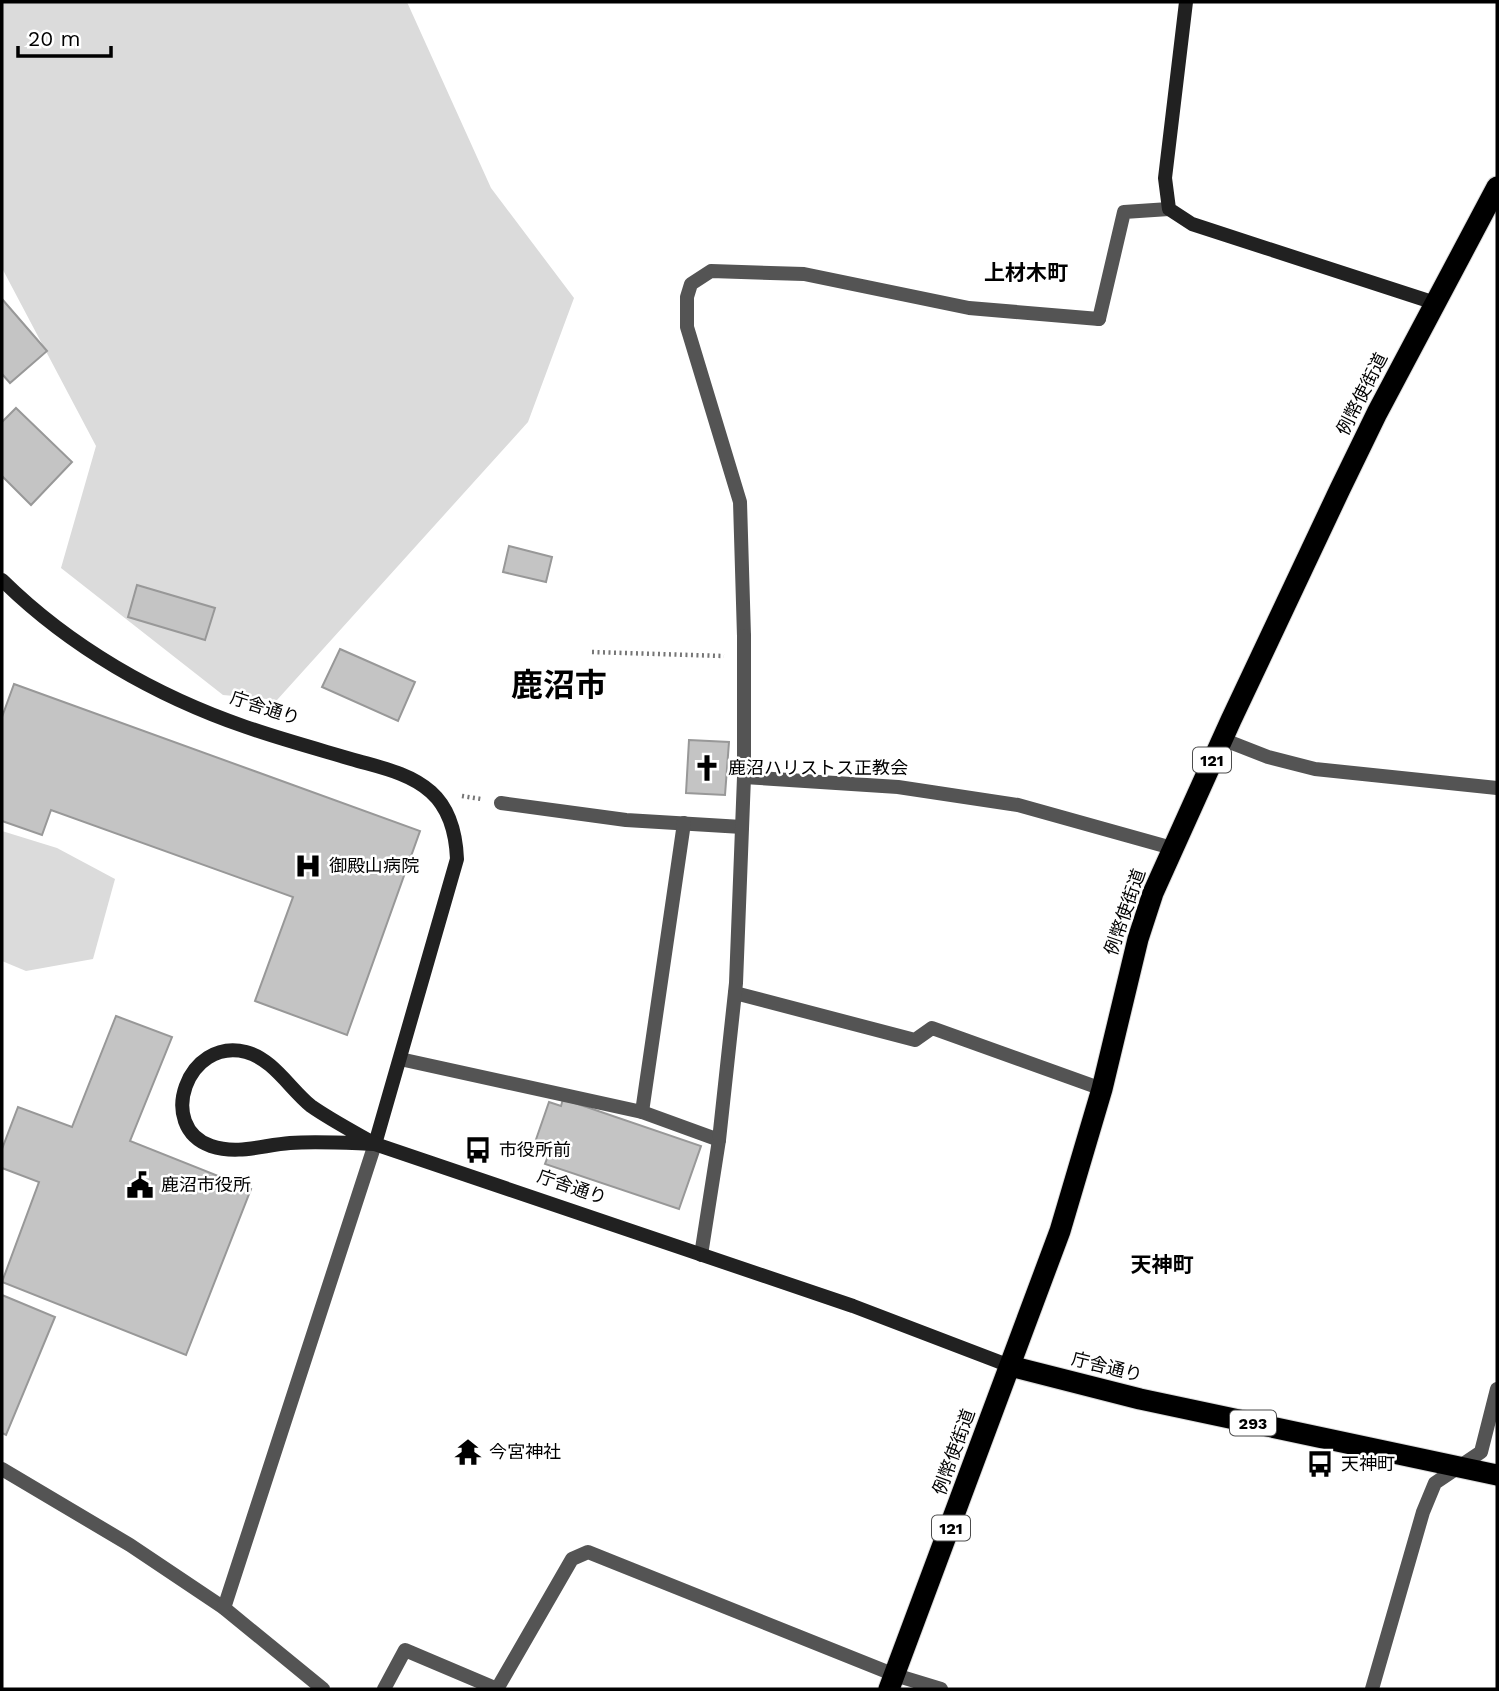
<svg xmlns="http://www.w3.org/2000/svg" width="1499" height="1691" viewBox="0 0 1499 1691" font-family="'Work Sans','Noto Sans JP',sans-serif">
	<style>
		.green { fill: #dbdbdb }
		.building { fill: #c4c4c4; stroke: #989898; stroke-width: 2 }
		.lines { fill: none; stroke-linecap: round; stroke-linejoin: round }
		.highway-casing { stroke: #dbdbdb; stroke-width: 23 }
		.path { stroke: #767676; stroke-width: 4.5; stroke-dasharray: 2 3.5; stroke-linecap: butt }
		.lane { stroke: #545454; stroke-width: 14 }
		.street { stroke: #545454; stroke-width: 14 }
		.secondary { stroke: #212121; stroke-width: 14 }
		.highway { stroke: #000; stroke-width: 21 }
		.labels { text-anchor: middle; stroke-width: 5; stroke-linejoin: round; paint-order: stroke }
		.shield { fill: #fff; stroke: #4c4c4c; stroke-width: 2 }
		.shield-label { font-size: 16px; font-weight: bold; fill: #000 }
		.street-label { font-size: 18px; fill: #000; stroke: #fff }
		.poi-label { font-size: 18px; fill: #000; stroke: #fff; text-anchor: start }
		.quarter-label { font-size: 21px; font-weight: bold; fill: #000; stroke: #fff }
		.town-label { font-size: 32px; font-weight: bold; fill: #000; stroke: #fff }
	</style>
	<rect width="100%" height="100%" fill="#fff"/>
	<g class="green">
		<path d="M2 2H407L491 188 574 298 528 422 277 700 223 695 61 568 96 446 3 270Z"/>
		<path d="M2 831 57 848 115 879 93 959 26 971 2 961Z"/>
	</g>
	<g class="building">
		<path d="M2 299 47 351 10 383 2 374Z"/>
		<path d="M16 408 72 462 31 505 2 476V422Z"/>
		<path d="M509 546 552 557 546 582 503 572Z"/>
		<path d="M137 585 215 608 205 640 128 617Z"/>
		<path d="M340 649 415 682 398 721 322 687Z"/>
		<path d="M14 684 420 831 347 1035 255 1001 293 897 51 810 42 835 2 821V717Z"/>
		<path d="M689 740 729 742 725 795 686 793Z"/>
		<path d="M116 1016 172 1037 130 1141 251 1189 186 1355 2 1282 39 1182 2 1168V1149L18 1107 72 1127Z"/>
		<path d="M563 1099 701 1146 679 1209 545 1164 548 1156 532 1151 549 1102 561 1106Z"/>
		<path d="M2 1295 55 1317 6 1435 2 1433Z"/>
	</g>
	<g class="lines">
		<defs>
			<g id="highway">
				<path d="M1010 1366 1140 1399 1497 1475"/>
				<path d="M889 1689 1060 1231 1102 1089 1138 939 1153 893 1231 720 1340 489 1377 413 1497 187"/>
			</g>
		</defs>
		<use href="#highway" class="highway-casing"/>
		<g class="path">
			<path d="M592 652 724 656"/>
			<path d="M462 796 481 799"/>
		</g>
		<g class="lane">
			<path d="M744 636 740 502 687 327V297L691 284 711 271 804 274 969 308 1099 319"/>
			<path d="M744 777 898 787 1018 805 1172 848"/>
			<path d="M501 803 626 820 742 827"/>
			<path d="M735 993 915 1040 932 1028 1102 1089"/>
			<path d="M400 1059 642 1112 719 1140"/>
			<path d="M642 1112 684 823"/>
		</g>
		<g class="street">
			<path d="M1099 319 1124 212 1169 209"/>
			<path d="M1222 739 1268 757 1315 769 1497 788"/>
			<path d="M701 1255 719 1140 736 983 744 777V636"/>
			<path d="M2 1469 130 1545 224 1608 323 1689"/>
			<path d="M224 1608 375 1144"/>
			<path d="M384 1689 405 1650 497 1689 572 1559 588 1552 895 1675 941 1689"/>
			<path d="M1372 1689 1423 1512 1435 1483 1481 1452 1497 1389"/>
		</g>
		<g class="secondary">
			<path d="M1186 2 1165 178 1169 209 1192 224 1435 303"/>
			<path d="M2 580C70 647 156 696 246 727 283 740 321 750 358 761 383 768 411 774 431 792 450 809 456 835 457 859L375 1144"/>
			<path d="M375 1144C347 1143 318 1141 290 1143 263 1145 238 1155 211 1146 156 1127 187 1037 246 1052 273 1059 290 1089 311 1106 331 1120 354 1132 375 1144L853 1306 1010 1366"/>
		</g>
		<use href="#highway" class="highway"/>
	</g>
	<defs>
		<symbol id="church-bare" viewBox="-9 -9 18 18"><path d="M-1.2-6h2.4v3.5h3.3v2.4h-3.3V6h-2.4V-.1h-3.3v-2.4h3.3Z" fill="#000" stroke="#fff" stroke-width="2.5" paint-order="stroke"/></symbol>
		<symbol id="hospital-bare" viewBox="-9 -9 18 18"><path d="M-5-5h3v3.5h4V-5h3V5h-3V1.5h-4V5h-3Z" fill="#000" stroke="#fff" stroke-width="2.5" paint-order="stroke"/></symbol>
		<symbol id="bus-bare" viewBox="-9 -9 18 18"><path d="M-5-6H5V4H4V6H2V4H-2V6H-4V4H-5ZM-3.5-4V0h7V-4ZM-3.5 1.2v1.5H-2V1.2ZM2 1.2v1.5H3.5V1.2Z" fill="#000" stroke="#fff" stroke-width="2.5" paint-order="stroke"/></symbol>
		<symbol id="civic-bare" viewBox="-9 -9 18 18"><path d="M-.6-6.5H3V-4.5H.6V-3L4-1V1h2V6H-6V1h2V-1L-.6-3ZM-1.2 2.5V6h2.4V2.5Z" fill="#000" stroke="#fff" stroke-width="2.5" paint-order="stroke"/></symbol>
		<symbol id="temple-bare" viewBox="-9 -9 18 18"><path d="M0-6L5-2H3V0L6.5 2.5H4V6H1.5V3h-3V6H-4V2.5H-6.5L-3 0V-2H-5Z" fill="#000" stroke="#fff" stroke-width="2.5" paint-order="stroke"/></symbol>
	</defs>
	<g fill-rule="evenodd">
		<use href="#church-bare" x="688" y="749" width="38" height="38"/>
		<use href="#hospital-bare" x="289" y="847" width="38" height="38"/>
		<use href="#bus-bare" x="459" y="1131" width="38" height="38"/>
		<use href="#civic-bare" x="121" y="1166" width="38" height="38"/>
		<use href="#temple-bare" x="449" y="1433" width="38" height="38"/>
		<use href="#bus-bare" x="1301" y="1445" width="38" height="38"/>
	</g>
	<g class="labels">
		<g class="shield">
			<rect x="1193" y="747.5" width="38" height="25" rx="5"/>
			<rect x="1230" y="1410.5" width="46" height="25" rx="5"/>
			<rect x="932" y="1515.5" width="38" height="25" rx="5"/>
		</g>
		<g class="shield-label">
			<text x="1212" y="766">121</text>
			<text x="1253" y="1429">293</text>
			<text x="951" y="1534">121</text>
		</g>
		<g class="street-label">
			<text transform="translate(1362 394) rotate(-63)" y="6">例幣使街道</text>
			<text transform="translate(265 708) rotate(18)" y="6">庁舎通り</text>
			<text transform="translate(1125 912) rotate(-71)" y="6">例幣使街道</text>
			<text transform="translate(572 1187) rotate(19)" y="6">庁舎通り</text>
			<text transform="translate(1107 1367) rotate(14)" y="6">庁舎通り</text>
			<text transform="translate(954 1452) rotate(-70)" y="6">例幣使街道</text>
		</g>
		<g class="poi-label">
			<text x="728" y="774">鹿沼ハリストス正教会</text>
			<text x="329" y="872">御殿山病院</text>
			<text x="499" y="1156">市役所前</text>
			<text x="161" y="1191">鹿沼市役所</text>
			<text x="489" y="1458">今宮神社</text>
			<text x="1341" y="1470">天神町</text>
		</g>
		<g class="quarter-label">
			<text x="1026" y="280">上材木町</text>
			<text x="1162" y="1272">天神町</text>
		</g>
		<g class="town-label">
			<text x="559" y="696">鹿沼市</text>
		</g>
	</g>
	<rect width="1499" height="1691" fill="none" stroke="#000000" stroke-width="7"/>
	<path d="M18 46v10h93v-10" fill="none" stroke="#000000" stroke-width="3.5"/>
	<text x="28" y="46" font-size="21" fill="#000000" stroke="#ffffff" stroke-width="5" paint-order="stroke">20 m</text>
</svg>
